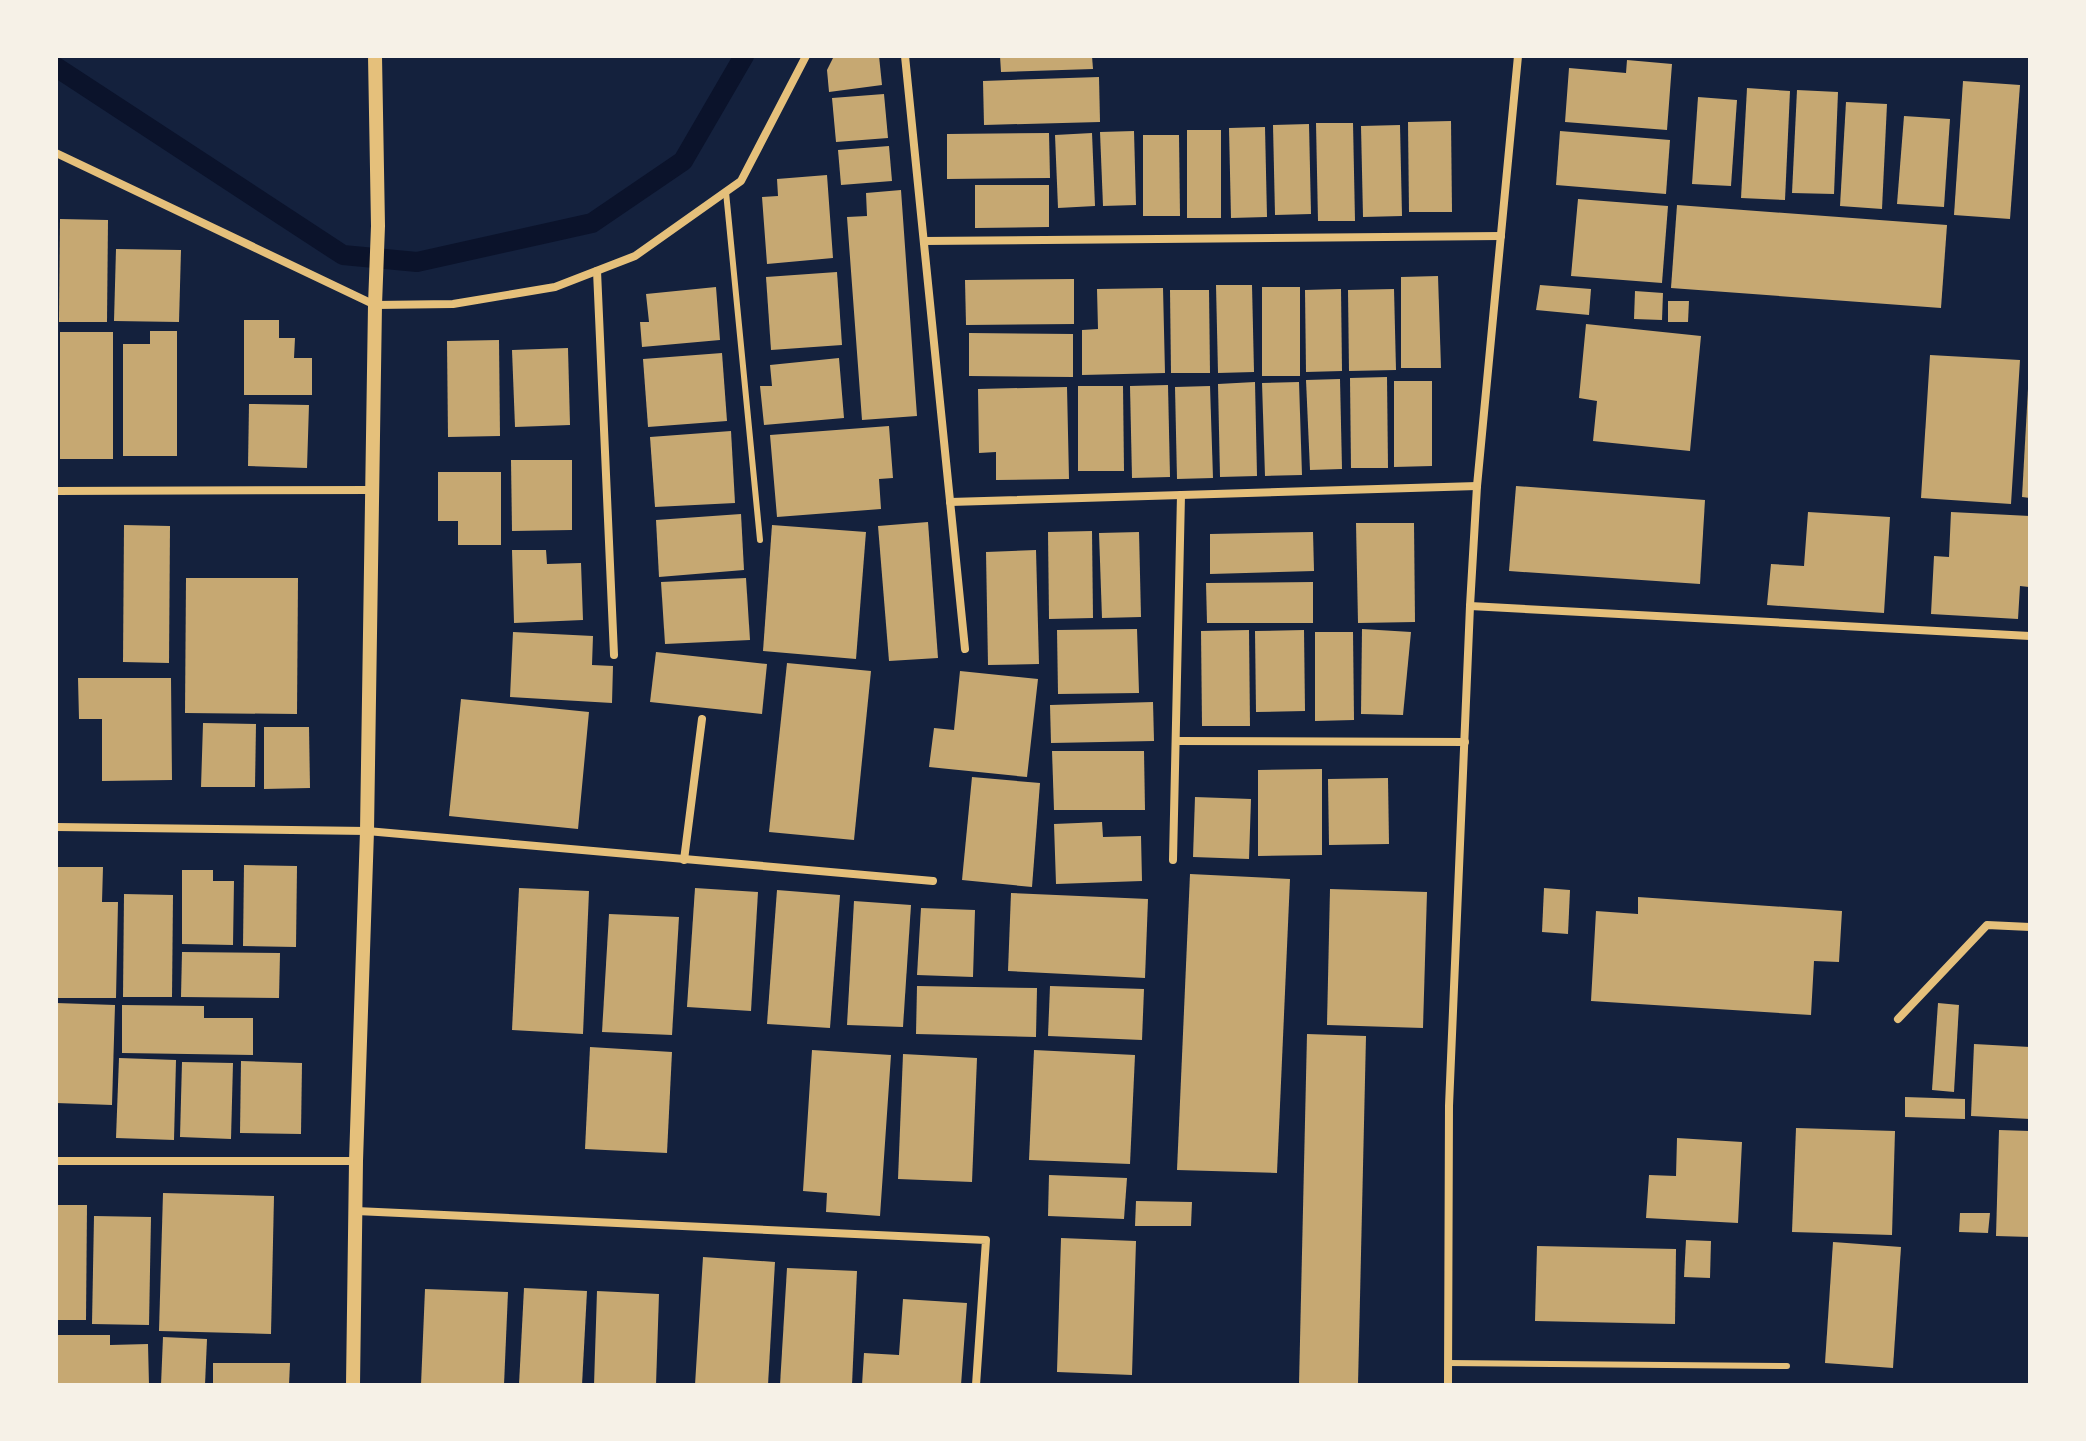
<svg xmlns="http://www.w3.org/2000/svg" width="2086" height="1441" viewBox="0 0 2086 1441" font-family="'Roboto Condensed',sans-serif">
	<style>
		.lines { fill: none; stroke-linecap: round; stroke-linejoin: round }
		.stream { stroke: #0b132b; stroke-width: 20 }
		.building { fill: #c6a872 }
		.service { stroke: #e5c07b; stroke-width: 6 }
		.minor { stroke: #e5c07b; stroke-width: 8 }
		.tertiary { stroke: #e5c07b; stroke-width: 14 }
	</style>
	<rect width="100%" height="100%" fill="#14213d"/>
	<g class="lines">
		<path class="stream" d="M56 67 343 255 417 262 592 223 683 161 744 56"/>
	</g>
	<g class="building">
		<path d="M834 56H879L882 85 829 92 827 70Z"/>
		<path d="M1000 56H1092L1093 69 1001 72Z"/>
		<path d="M1627 60 1672 64 1667 130 1565 122 1569 68 1626 73Z"/>
		<path d="M1099 77 1100 122 984 125 983 81Z"/>
		<path d="M1963 81 2020 85 2010 219 1954 215Z"/>
		<path d="M1747 88 1790 91 1785 200 1741 198Z"/>
		<path d="M1797 90 1838 92 1834 194 1792 193Z"/>
		<path d="M884 94 888 138 836 142 832 98Z"/>
		<path d="M1698 97 1737 100 1731 186 1692 184Z"/>
		<path d="M1846 102 1887 104 1882 209 1840 206Z"/>
		<path d="M1904 116 1950 119 1944 207 1897 204Z"/>
		<path d="M1451 121 1452 212H1409L1408 122Z"/>
		<path d="M1316 123H1353L1355 221H1318Z"/>
		<path d="M1309 124 1311 214 1275 215 1273 125Z"/>
		<path d="M1400 125 1402 216 1363 217 1361 126Z"/>
		<path d="M1265 127 1267 217 1231 218 1229 128Z"/>
		<rect x="1187" y="130" width="34" height="88"/>
		<path d="M1134 131 1136 205 1103 206 1100 132Z"/>
		<path d="M1560 131 1670 140 1666 194 1556 185Z"/>
		<path d="M1049 133 1050 178 947 179V134Z"/>
		<path d="M1092 133 1095 206 1058 208 1055 135Z"/>
		<path d="M1143 135H1179L1180 216H1143Z"/>
		<path d="M889 146 892 181 841 185 838 150Z"/>
		<path d="M827 175 833 258 767 264 762 197 778 196 777 179Z"/>
		<path d="M975 185H1049V227L975 228Z"/>
		<path d="M901 190 917 416 862 420 847 217 867 216 866 193Z"/>
		<path d="M1578 199 1668 206 1662 283 1571 276Z"/>
		<path d="M1677 205 1947 225 1941 308 1671 288Z"/>
		<path d="M60 219 108 220 107 322H59Z"/>
		<path d="M116 249 181 250 179 322 114 321Z"/>
		<path d="M837 272 842 345 771 350 766 277Z"/>
		<path d="M1438 276 1441 368H1401V277Z"/>
		<path d="M1074 279V324L966 325 965 280Z"/>
		<path d="M1216 285H1252L1254 372 1218 373Z"/>
		<path d="M1540 285 1591 289 1589 315 1536 310Z"/>
		<path d="M716 287 720 340 642 347 640 322H649L646 294Z"/>
		<rect x="1262" y="287" width="38" height="89"/>
		<path d="M1163 288 1165 373 1082 375V330L1098 329 1097 289Z"/>
		<path d="M1341 289 1342 371 1306 372 1305 290Z"/>
		<path d="M1394 289 1396 370 1349 371 1348 290Z"/>
		<path d="M1170 290H1209L1210 373H1171Z"/>
		<path d="M1635 291 1663 293 1662 320 1634 319Z"/>
		<path d="M1668 301H1689L1688 322H1668Z"/>
		<path d="M244 320H279V338H295L294 358H312V395H244Z"/>
		<path d="M1586 324 1701 336 1690 451 1593 441 1597 401 1579 398Z"/>
		<path d="M150 331H177V456H123V344H150Z"/>
		<rect x="60" y="332" width="53" height="127"/>
		<path d="M969 333 1073 334V377L969 376Z"/>
		<path d="M499 340 500 436 448 437 447 341Z"/>
		<path d="M568 348 570 425 515 427 512 350Z"/>
		<path d="M722 353 727 421 648 427 643 359Z"/>
		<path d="M1930 355 2020 360 2011 504 1921 498Z"/>
		<path d="M839 358 844 418 764 425 760 386H772L770 365Z"/>
		<path d="M1387 377 1388 468H1351L1350 378Z"/>
		<path d="M1340 379 1342 469 1310 470 1306 380Z"/>
		<path d="M1394 381H1432V466L1394 467Z"/>
		<path d="M1255 382 1257 476 1220 477 1218 384Z"/>
		<path d="M1299 382 1302 475 1265 476 1262 383Z"/>
		<path d="M1168 385 1170 477 1132 478 1130 386Z"/>
		<path d="M1078 386H1123L1124 471H1078Z"/>
		<path d="M1210 386 1213 478 1177 479 1175 387Z"/>
		<path d="M1067 387 1069 479 996 480V452L979 453 978 389Z"/>
		<path d="M2028 389H2030V498L2022 497Z"/>
		<path d="M249 404 309 405 307 468 248 466Z"/>
		<path d="M889 426 893 478 879 479 881 509 777 517 770 435Z"/>
		<path d="M731 431 735 503 655 507 650 437Z"/>
		<path d="M511 460H572V530L512 531Z"/>
		<path d="M438 472H501V545H458V521H438Z"/>
		<path d="M1516 486 1705 500 1700 584 1509 571Z"/>
		<path d="M1808 512 1890 517 1884 613 1767 605 1771 564 1804 566Z"/>
		<path d="M1951 512 2030 516 2029 587 2020 586 2018 619 1931 614 1934 556 1949 557Z"/>
		<path d="M741 514 744 570 659 577 656 520Z"/>
		<path d="M928 522 938 658 889 661 878 526Z"/>
		<path d="M1356 523H1414L1415 622 1358 623Z"/>
		<path d="M124 525 170 526 169 663 123 662Z"/>
		<path d="M772 525 866 532 856 659 763 651Z"/>
		<path d="M1092 531 1093 618 1049 619 1048 532Z"/>
		<path d="M1139 532 1141 617 1102 618 1099 533Z"/>
		<path d="M1313 532 1314 571 1210 574V534Z"/>
		<path d="M512 550H546L547 564 581 563 583 620 514 623Z"/>
		<path d="M1036 550 1039 664 988 665 986 552Z"/>
		<path d="M186 578H298L297 714 185 713Z"/>
		<path d="M746 578 750 640 665 644 661 582Z"/>
		<path d="M1313 582V623H1207L1206 583Z"/>
		<path d="M1137 629 1139 693 1058 694 1057 630Z"/>
		<path d="M1362 629 1411 632 1403 715 1361 714Z"/>
		<path d="M1249 630 1250 726H1202L1201 631Z"/>
		<path d="M1304 630 1305 711 1256 712 1255 631Z"/>
		<path d="M513 632 593 636 592 665 613 666 612 703 510 697Z"/>
		<path d="M1315 632H1353L1354 720 1315 721Z"/>
		<path d="M656 652 767 664 762 714 650 702Z"/>
		<path d="M787 663 871 671 854 840 769 832Z"/>
		<path d="M960 671 1038 679 1027 777 929 767 934 728 954 730Z"/>
		<path d="M78 678H171L172 780 102 781V719H79Z"/>
		<path d="M461 699 589 712 578 829 449 816Z"/>
		<path d="M1153 702 1154 741 1051 743 1050 705Z"/>
		<path d="M203 723 256 724 255 787H201Z"/>
		<path d="M264 727H309L310 788 264 789Z"/>
		<path d="M1052 751H1144L1145 810H1054Z"/>
		<path d="M1322 769V855L1258 856V770Z"/>
		<path d="M972 777 1040 783 1032 887 962 880Z"/>
		<path d="M1388 778 1389 844 1329 845 1328 779Z"/>
		<path d="M1195 797 1251 799 1249 859 1193 857Z"/>
		<path d="M1102 822 1103 837 1141 836 1142 881 1056 884 1054 824Z"/>
		<path d="M244 865 297 866 296 947 243 946Z"/>
		<path d="M56 867H103L102 902H118L116 998H56Z"/>
		<path d="M182 870H213V881H234L233 945 182 944Z"/>
		<path d="M1190 874 1290 879 1277 1173 1177 1170Z"/>
		<path d="M519 888 589 891 583 1034 512 1030Z"/>
		<path d="M695 888 758 892 751 1011 687 1007Z"/>
		<path d="M1544 888 1570 890 1568 934 1542 932Z"/>
		<path d="M1330 889 1427 892 1423 1028 1327 1025Z"/>
		<path d="M777 890 840 895 830 1028 767 1024Z"/>
		<path d="M1011 893 1148 899 1145 978 1008 971Z"/>
		<path d="M124 894 173 895 172 997H123Z"/>
		<path d="M1638 897 1842 911 1839 962 1814 961 1811 1015 1591 1001 1596 911 1638 914Z"/>
		<path d="M854 901 911 905 903 1027 847 1025Z"/>
		<path d="M921 908 975 910 973 977 917 975Z"/>
		<path d="M609 914 679 917 672 1035 602 1032Z"/>
		<path d="M182 952 280 953 279 998 181 997Z"/>
		<path d="M917 986 1037 988 1036 1037 916 1034Z"/>
		<path d="M1050 986 1144 989 1142 1040 1048 1036Z"/>
		<path d="M56 1003 115 1005 112 1105 56 1103Z"/>
		<path d="M1938 1003 1959 1005 1954 1092 1932 1090Z"/>
		<path d="M122 1005 204 1006V1018H253V1055L122 1053Z"/>
		<path d="M1307 1034 1366 1036 1358 1385H1299Z"/>
		<path d="M1974 1044 2030 1047V1119L1971 1116Z"/>
		<path d="M590 1047 672 1052 667 1153 585 1149Z"/>
		<path d="M812 1050 891 1055 880 1216 826 1212 827 1193 803 1191Z"/>
		<path d="M1034 1050 1135 1055 1130 1164 1029 1160Z"/>
		<path d="M903 1054 977 1058 972 1182 898 1179Z"/>
		<path d="M119 1058 176 1060 174 1140 116 1138Z"/>
		<path d="M241 1061 302 1063 301 1134 240 1133Z"/>
		<path d="M182 1062 233 1063 231 1139 180 1137Z"/>
		<path d="M1905 1097 1965 1099V1119L1905 1117Z"/>
		<path d="M1796 1128 1895 1131 1892 1235 1792 1232Z"/>
		<path d="M1999 1130 2030 1131V1237L1996 1236Z"/>
		<path d="M1677 1138 1742 1142 1738 1223 1646 1218 1649 1175 1676 1176Z"/>
		<path d="M1049 1175 1127 1178 1124 1219 1048 1216Z"/>
		<path d="M163 1193 274 1196 271 1334 159 1331Z"/>
		<path d="M1136 1201 1192 1202 1191 1226H1135Z"/>
		<path d="M56 1205H87L86 1320H56Z"/>
		<path d="M1960 1213H1990L1988 1233 1959 1232Z"/>
		<path d="M94 1216 151 1217 149 1325 92 1324Z"/>
		<path d="M1061 1238 1136 1241 1132 1375 1057 1372Z"/>
		<path d="M1686 1240 1711 1241 1710 1278 1684 1277Z"/>
		<path d="M1833 1242 1901 1247 1893 1368 1825 1363Z"/>
		<path d="M1537 1246 1676 1249 1675 1324 1535 1321Z"/>
		<path d="M703 1257 775 1262 768 1385H695Z"/>
		<path d="M787 1268 857 1271 852 1385H780Z"/>
		<path d="M524 1288 587 1291 582 1385H519Z"/>
		<path d="M425 1289 508 1292 504 1385H421Z"/>
		<path d="M597 1291 659 1294 656 1385H594Z"/>
		<path d="M903 1299 967 1303 961 1385H862L864 1353 899 1355Z"/>
		<path d="M56 1335H110V1345L148 1344 149 1385H56Z"/>
		<path d="M163 1337 207 1339 205 1385H161Z"/>
		<path d="M213 1363H290L289 1385H213Z"/>
	</g>
	<g class="lines">
		<g class="service">
			<path d="M726 192 760 540"/>
			<path d="M1448 1363 1787 1366"/>
		</g>
		<g class="minor">
			<path d="M905 56 965 649"/>
			<path d="M56 153 375 305 453 304 555 287 635 256 741 181 806 56"/>
			<path d="M924 241 1501 236"/>
			<path d="M597 271 614 655"/>
			<path d="M56 491 371 490"/>
			<path d="M950 502 1477 486"/>
			<path d="M1470 606 2030 636"/>
			<path d="M1176 741 1465 742"/>
			<path d="M56 827 367 831 933 881"/>
			<path d="M684 860 702 719"/>
			<path d="M1173 860 1181 495"/>
			<path d="M1898 1019 1987 925 2030 927"/>
			<path d="M56 1161H356"/>
			<path d="M356 1211 986 1240 976 1385"/>
			<path d="M1448 1385 1449 1106 1470 606 1477 486 1518 56"/>
		</g>
		<path class="tertiary" d="M353 1385 356 1161 367 831 375 305 378 226 375 56"/>
	</g>
	<rect width="2086" height="1441" fill="none" stroke="#f6f1e7" stroke-width="116"/>
</svg>
